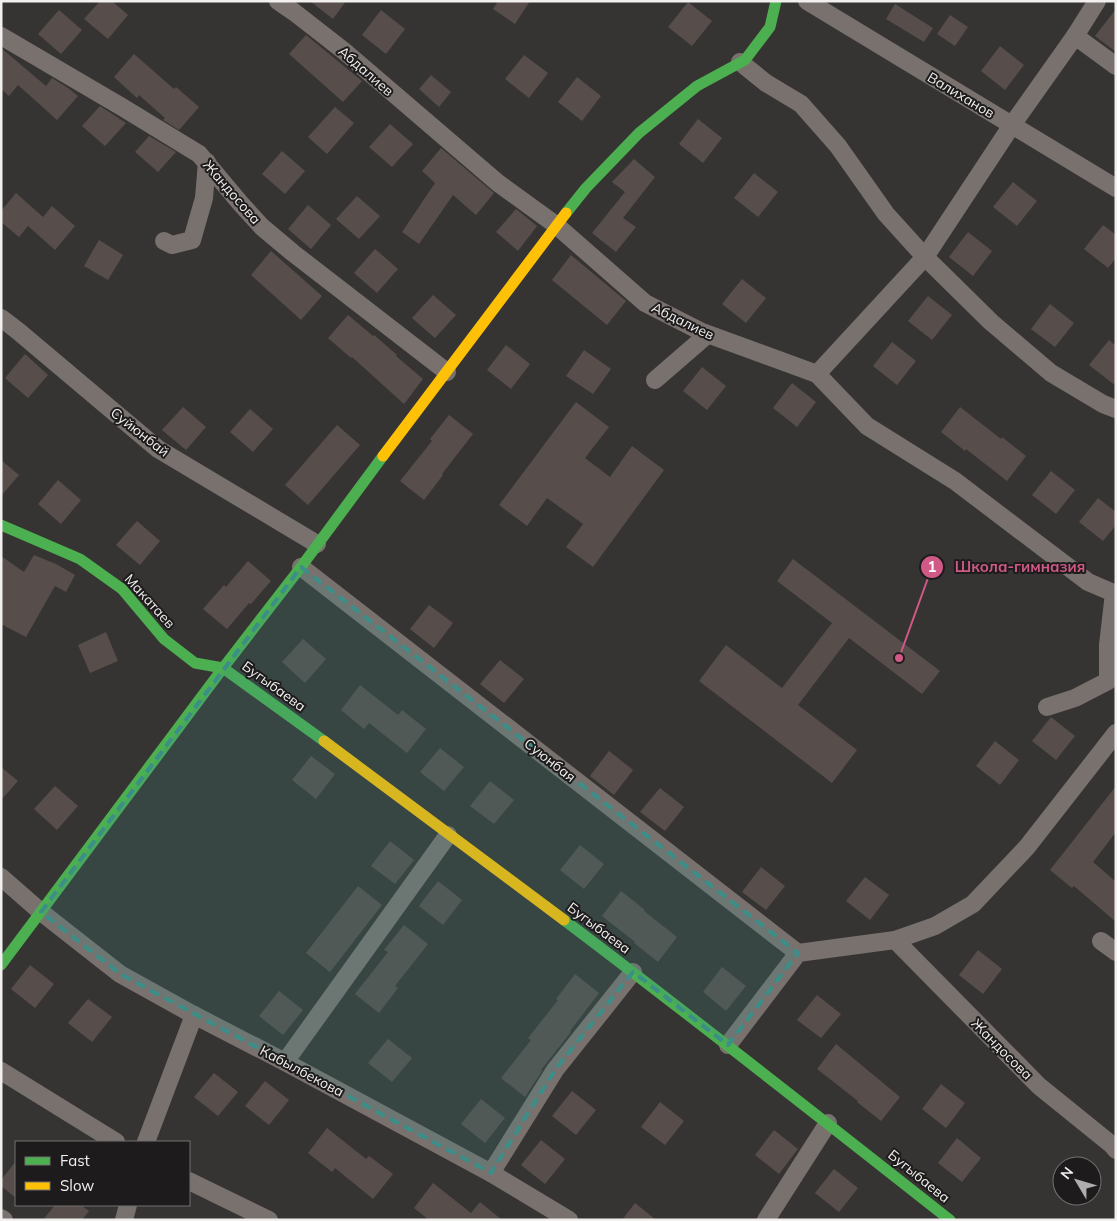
<svg xmlns="http://www.w3.org/2000/svg" width="1117" height="1221" viewBox="0 0 1117 1221" font-family="Mulish,sans-serif">
	<style>
		.building { fill: #574d4b }
		.lines { fill: none; stroke-linecap: round; stroke-linejoin: round }
		.street { stroke: #79716e; stroke-width: 18 }
		.fast { stroke: #4caf50; stroke-width: 11 }
		.slow { stroke: #ffc107; stroke-width: 11 }
		.marked { fill: #3c8e88; fill-opacity: 0.2; stroke: #3c8e88; stroke-width: 4; stroke-dasharray: 10 6; stroke-linejoin: round }
		.labels { text-anchor: middle; stroke-width: 4; stroke-linejoin: round; paint-order: stroke }
		.street-label { font-size: 14px; fill: #f2f0ef; stroke: #1d1b1b }
		.leader { fill: none; stroke: #d05987; stroke-width: 2 }
		.callout-dot { fill: #d05987; stroke: #1d1b1b; stroke-width: 2 }
		.mark-label { font-size: 15px; text-anchor: middle; font-weight: bold; fill: #fff }
		.callout-label { font-size: 15px; text-anchor: middle; font-weight: bold; fill: #d05987; stroke: #1d1b1b; stroke-width: 4; stroke-linejoin: round; paint-order: stroke }
	</style>
	<rect width="100%" height="100%" fill="#363433"/>
	<g class="building">
		<path d="M100 1H112L128 15 108 39 84 19Z"/>
		<path d="M310 1H346L333 19Z"/>
		<path d="M498 1H530L515 24 493 9Z"/>
		<path d="M688 2 712 21 692 46 668 27Z"/>
		<path d="M895 4 933 28 924 42 886 19Z"/>
		<path d="M1116 9V52L1095 36Z"/>
		<path d="M59 10 82 30 61 54 38 34Z"/>
		<path d="M381 10 405 29 386 54 362 35Z"/>
		<path d="M950 15 968 27 955 46 937 34Z"/>
		<path d="M306 35 362 81 343 102 289 54Z"/>
		<path d="M1000 46 1024 65 1005 90 981 71Z"/>
		<path d="M1 48 46 86 52 78 68 88 78 96 57 120 18 85 9 96 1 89Z"/>
		<path d="M134 54 174 89 176 87 199 107 179 130 163 120 165 118 139 95 137 98 114 77Z"/>
		<path d="M524 55 548 73 529 98 505 79Z"/>
		<path d="M431 75 451 92 439 107 419 89Z"/>
		<path d="M577 77 601 96 582 121 558 102Z"/>
		<path d="M100 106 126 123 105 146 82 126Z"/>
		<path d="M335 107 354 123 327 154 308 137Z"/>
		<path d="M698 119 722 138 703 163 679 144Z"/>
		<path d="M390 124 413 144 392 167 369 147Z"/>
		<path d="M149 136 176 152 158 172 135 152Z"/>
		<path d="M441 148 494 193 476 215 453 195 419 244 402 232 435 183 422 171Z"/>
		<path d="M282 151 305 171 285 194 262 174Z"/>
		<path d="M634 159 655 177 623 218 636 227 616 252 592 233 625 192 612 182Z"/>
		<path d="M754 173 778 192 758 217 734 198Z"/>
		<path d="M1013 182 1037 201 1017 226 993 207Z"/>
		<path d="M16 193 43 217 52 206 75 226 55 250 28 226 19 237 1 222V211Z"/>
		<path d="M357 196 380 216 359 239 336 219Z"/>
		<path d="M308 205 331 225 311 249 288 229Z"/>
		<path d="M516 209 537 226 518 251 496 232Z"/>
		<path d="M1103 225 1116 235V258L1108 268 1084 249Z"/>
		<path d="M968 232 992 251 973 276 949 257Z"/>
		<path d="M99 240 123 255 108 280 84 266Z"/>
		<path d="M375 249 398 269 377 293 354 273Z"/>
		<path d="M271 251 322 296 301 320 251 275Z"/>
		<path d="M571 255 626 301 607 325 552 280Z"/>
		<path d="M742 279 766 298 746 323 722 304Z"/>
		<path d="M433 295 456 315 435 338 412 318Z"/>
		<path d="M928 296 952 315 932 340 908 321Z"/>
		<path d="M1050 304 1074 323 1055 347 1031 329Z"/>
		<path d="M348 315 373 336 374 335 397 355 396 356 423 379 404 404 352 357 351 358 328 338Z"/>
		<path d="M1109 340 1116 346V386L1089 365Z"/>
		<path d="M892 342 916 361 897 385 873 366Z"/>
		<path d="M506 345 530 364 511 389 487 370Z"/>
		<path d="M584 350 611 369 593 394 566 376Z"/>
		<path d="M25 354 48 375 28 398 5 378Z"/>
		<path d="M702 367 726 386 707 410 683 391Z"/>
		<path d="M792 383 816 402 797 427 773 408Z"/>
		<path d="M576 402 609 427 585 458 610 477 632 446 664 470 593 567 566 547 583 524 547 498 527 526 499 505Z"/>
		<path d="M183 407 206 427 186 450 162 430Z"/>
		<path d="M960 407 1001 439 1002 437 1026 456 1007 481 966 449 965 451 941 432Z"/>
		<path d="M250 409 273 429 253 452 230 432Z"/>
		<path d="M449 415 473 434 442 474 443 475 424 500 400 481 432 441 430 439Z"/>
		<path d="M337 425 360 445 308 505 285 485Z"/>
		<path d="M1 460 19 475 1 496Z"/>
		<path d="M1051 471 1075 490 1056 514 1032 495Z"/>
		<path d="M58 480 81 500 61 524 38 504Z"/>
		<path d="M1098 498 1116 512V525L1103 541 1079 522Z"/>
		<path d="M137 521 160 541 140 565 116 545Z"/>
		<path d="M34 555 56 564 75 575 66 592 55 586 26 637 1 624V556L24 572Z"/>
		<path d="M793 559 940 671 922 694 849 638 798 705 857 750 832 783 699 681 726 645 782 688 832 623 777 581Z"/>
		<path d="M248 561 271 581 251 604 249 603 227 629 203 609 224 585 226 587Z"/>
		<path d="M429 605 453 623 434 648 410 629Z"/>
		<path d="M106 632 118 661 90 673 78 645Z"/>
		<path d="M303 639 326 659 305 683 282 662Z"/>
		<path d="M500 660 524 679 504 703 480 684Z"/>
		<path d="M360 685 398 715 402 710 426 729 407 753 369 723 364 729 341 710Z"/>
		<path d="M1051 717 1075 736 1056 760 1032 741Z"/>
		<path d="M995 741 1019 760 1000 785 976 766Z"/>
		<path d="M440 748 464 767 444 791 420 772Z"/>
		<path d="M609 751 633 770 614 795 590 776Z"/>
		<path d="M311 756 335 774 316 799 292 780Z"/>
		<path d="M1 767 18 781 1 800Z"/>
		<path d="M490 781 514 800 494 824 470 806Z"/>
		<path d="M55 786 78 806 57 830 34 809Z"/>
		<path d="M1116 786V832L1093 862 1116 882V922L1074 886 1072 888 1050 870Z"/>
		<path d="M660 788 684 807 665 831 640 812Z"/>
		<path d="M390 841 414 860 395 884 371 866Z"/>
		<path d="M580 845 604 864 584 889 560 870Z"/>
		<path d="M761 867 785 886 766 910 742 892Z"/>
		<path d="M865 877 889 895 870 920 846 901Z"/>
		<path d="M438 881 462 900 443 925 419 906Z"/>
		<path d="M358 886 382 905 330 972 306 953Z"/>
		<path d="M621 891 645 910 644 911 677 937 658 962 634 943 635 942 602 916Z"/>
		<path d="M404 925 428 944 395 986 398 988 379 1013 355 994 388 952 384 950Z"/>
		<path d="M978 950 1002 969 983 994 959 975Z"/>
		<path d="M30 965 54 984 35 1008 11 989Z"/>
		<path d="M722 967 746 986 726 1011 703 992Z"/>
		<path d="M575 974 599 993 570 1031 571 1032 541 1070 542 1071 525 1097 501 1078 531 1040 528 1038 558 1000 556 999Z"/>
		<path d="M279 991 303 1010 283 1035 259 1016Z"/>
		<path d="M817 995 841 1014 821 1038 797 1020Z"/>
		<path d="M88 999 112 1017 92 1042 68 1023Z"/>
		<path d="M388 1039 412 1058 392 1082 368 1063Z"/>
		<path d="M836 1044 900 1097 881 1121 857 1102 858 1101 817 1069Z"/>
		<path d="M214 1073 238 1092 218 1116 194 1097Z"/>
		<path d="M265 1081 289 1100 269 1125 245 1106Z"/>
		<path d="M941 1084 965 1103 946 1128 922 1109Z"/>
		<path d="M572 1091 596 1110 576 1135 552 1116Z"/>
		<path d="M481 1099 505 1118 485 1143 461 1124Z"/>
		<path d="M660 1102 684 1121 665 1145 641 1127Z"/>
		<path d="M327 1128 366 1159 369 1156 393 1174 373 1199 335 1168 332 1172 308 1153Z"/>
		<path d="M774 1130 798 1149 779 1174 755 1155Z"/>
		<path d="M957 1138 981 1158 962 1182 938 1163Z"/>
		<path d="M541 1140 565 1159 545 1184 521 1165Z"/>
		<path d="M16 1161V1198L1 1186V1180Z"/>
		<path d="M834 1169 858 1188 839 1212 815 1193Z"/>
		<path d="M433 1183 471 1213 480 1202 502 1220H429L414 1208Z"/>
		<path d="M635 1203 656 1220H622Z"/>
		<path d="M55 1205H81L89 1211 82 1220H43Z"/>
	</g>
	<g class="lines">
		<g class="street">
			<path d="M278 1 294 12 344 51 498 183 556 225 645 303 702 332 817 374 867 426 955 481 1088 582 1116 594"/>
			<path d="M807 1 1116 188"/>
			<path d="M1 36 122 107 199 154 241 204 262 227 293 253 447 372"/>
			<path d="M1075 36 1116 66"/>
			<path d="M740 62 766 83 801 104 838 146 886 214 925 257 991 322 1051 373 1103 404 1116 409"/>
			<path d="M164 241 172 245 192 240 204 198 207 162"/>
			<path d="M1 318 18 331 158 449 317 544"/>
			<path d="M817 374 925 257 1012 125 1075 36 1097 1"/>
			<path d="M655 380 707 335"/>
			<path d="M301 567 798 953"/>
			<path d="M1047 707 1075 698 1108 681V645L1114 593"/>
			<path d="M1 877 41 912 120 974 194 1015 285 1062 491 1173 569 1220"/>
			<path d="M895 940 1039 1086 1112 1145 1116 1150"/>
			<path d="M1101 941 1116 952"/>
			<path d="M728 1045 798 953 895 940 935 926 973 904 1027 847 1116 733"/>
			<path d="M285 1062 448 835"/>
			<path d="M1 1071 116 1142"/>
			<path d="M146 1142 194 1015"/>
			<path d="M491 1173 555 1070 633 972"/>
			<path d="M189 1181 269 1220"/>
			<path d="M1 1218 4 1220"/>
			<path d="M124 1220 128 1205"/>
			<path d="M766 1220 828 1123"/>
		</g>
		<g class="fast">
			<path d="M566 213 586 188 639 133 697 86 745 60 770 27 776 1"/>
			<path d="M1 525 80 559 122 589 164 639 195 663 223 668 324 741"/>
			<path d="M564 920C694 1018 822 1119 950 1220"/>
			<path d="M1 965 223 668 301 567 383 456"/>
		</g>
		<g class="slow">
			<path d="M383 456 566 213"/>
			<path d="M324 741 564 920"/>
		</g>
	</g>
	<path class="marked" d="M301 567 798 953 728 1045 633 972 555 1070 491 1173 120 974 41 912Z"/>
	<g class="labels">
		<g class="street-label">
			<text transform="translate(366 71) rotate(41)" y="5">Абдалиев</text>
			<text transform="translate(961 95) rotate(31)" y="5">Валиханов</text>
			<text transform="translate(232 192) rotate(49)" y="5">Жандосова</text>
			<text transform="translate(683 321) rotate(26)" y="5">Абдалиев</text>
			<text transform="translate(140 432) rotate(38)" y="5">Суйюнбай</text>
			<text transform="translate(150 601) rotate(48)" y="5">Макатаев</text>
			<text transform="translate(274 686) rotate(36)" y="5">Бугыбаева</text>
			<text transform="translate(550 760) rotate(38)" y="5">Суюнбая</text>
			<text transform="translate(599 928) rotate(37)" y="5">Бугыбаева</text>
			<text transform="translate(1002 1049) rotate(45)" y="5">Жандосова</text>
			<text transform="translate(302 1071) rotate(28)" y="5">Кабылбекова</text>
			<text transform="translate(919 1176) rotate(39)" y="5">Бугыбаева</text>
		</g>
	</g>
	<path class="leader" d="M899 658L932 567"/>
	<g class="callout-dot">
		<circle cx="899" cy="658" r="5"/>
		<circle cx="932" cy="567" r="12"/>
	</g>
	<g class="mark-label">
		<text x="932" y="572">1</text>
	</g>
	<g class="callout-label">
		<text x="1020" y="572">Школа-гимназия</text>
	</g>
	<rect width="1117" height="1221" fill="none" stroke="#f2f0ef" stroke-width="5"/>
	<rect x="15" y="1141" width="175" height="65" fill="#1d1b1b" stroke="#727070"/>
	<rect x="25" y="1157" width="25" height="8" fill="#4caf50" stroke="#727070"/>
	<text x="60" y="1166" font-size="15" fill="#f2f0ef">Fast</text>
	<rect x="25" y="1182" width="25" height="8" fill="#ffc107" stroke="#727070"/>
	<text x="60" y="1191" font-size="15" fill="#f2f0ef">Slow</text>
	<g transform="translate(1077 1181) rotate(308)"><circle r="24" fill="#1d1b1b" stroke="#727070"/>
	<path d="M0-4L9 19L0 12L-9 19Z" fill="#b0aead"/>
	<text y="-8" font-size="14" font-weight="bold" text-anchor="middle" fill="#f2f0ef">N</text>
	</g>
</svg>
